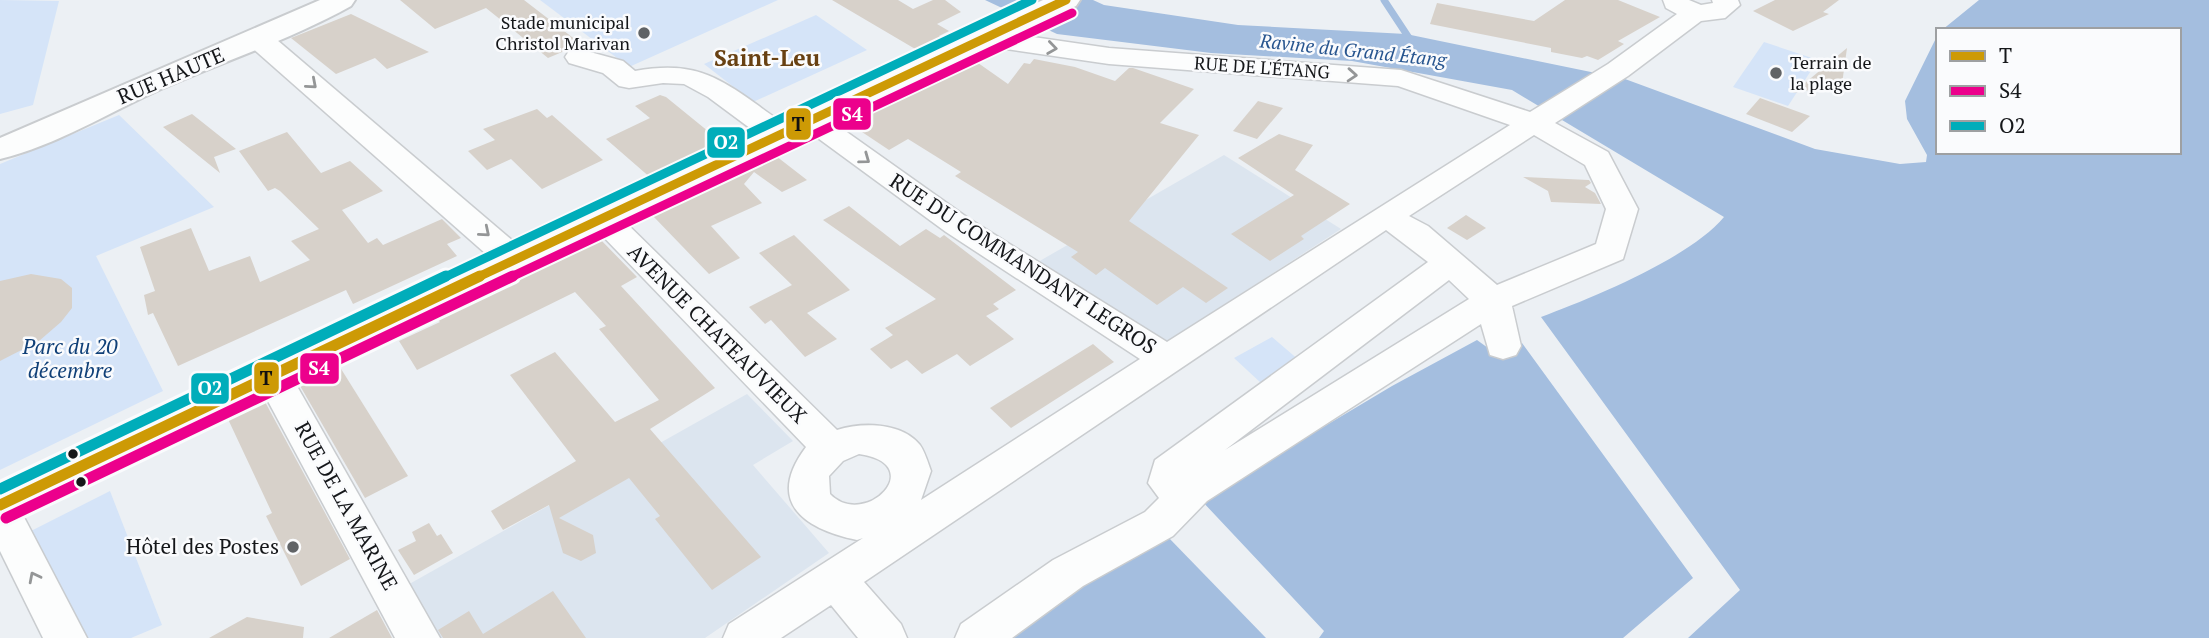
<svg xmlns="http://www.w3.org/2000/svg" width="2209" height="638" viewBox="0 0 2209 638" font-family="'PT Serif',serif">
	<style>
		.built { fill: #dce5ef }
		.green { fill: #d5e4f8 }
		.water { fill: #a4bedf }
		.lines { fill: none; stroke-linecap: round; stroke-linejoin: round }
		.stream { stroke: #a4bedf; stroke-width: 7 }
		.building { fill: #d7d1ca }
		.minor-casing { stroke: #c9cccf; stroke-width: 3 }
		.major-casing { stroke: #c9cccf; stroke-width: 4 }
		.minor { fill: #fcfdfd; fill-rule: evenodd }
		.major { fill: #fcfdfd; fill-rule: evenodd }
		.bus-1-far1-casing { stroke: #fafbfd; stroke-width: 13 }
		.bus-1-casing { stroke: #fafbfd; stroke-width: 17 }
		.bus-2-far1-casing { stroke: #fafbfd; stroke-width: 13 }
		.bus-2-casing { stroke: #fafbfd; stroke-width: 17 }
		.bus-3-far1-casing { stroke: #fafbfd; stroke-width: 13 }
		.bus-3-casing { stroke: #fafbfd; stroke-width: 17 }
		.bus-1-far1 { stroke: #cd9a05; stroke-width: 9 }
		.bus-1 { stroke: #cd9a05; stroke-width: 11 }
		.bus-2-far1 { stroke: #ec008c; stroke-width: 9 }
		.bus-2 { stroke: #ec008c; stroke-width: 11 }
		.bus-3-far1 { stroke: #00adba; stroke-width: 9 }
		.bus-3 { stroke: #00adba; stroke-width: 11 }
		.oneway { stroke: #949697 }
		.poi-dot { fill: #606366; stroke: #fafbfd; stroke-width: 2.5 }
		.bus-dot { fill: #15171a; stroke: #fafbfd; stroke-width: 2.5 }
		.labels { text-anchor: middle; stroke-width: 5; stroke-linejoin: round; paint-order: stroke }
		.far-poi-label { font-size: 18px; fill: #15171a; stroke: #fafbfd; text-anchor: end }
		.far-street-label { font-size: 18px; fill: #15171a; stroke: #fafbfd }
		.far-water-label { font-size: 19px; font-style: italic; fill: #27558f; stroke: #fafbfd }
		.street-label { font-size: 21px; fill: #15171a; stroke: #fafbfd }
		.park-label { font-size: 21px; font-style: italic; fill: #104078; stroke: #fafbfd }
		.poi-label { font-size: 21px; fill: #15171a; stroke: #fafbfd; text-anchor: end }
		.far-district-label { font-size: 23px; font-weight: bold; fill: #684113; stroke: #fafbfd }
		.line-badge { stroke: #fafbfd; stroke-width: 2.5 }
		.badge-label { font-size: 19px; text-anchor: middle; font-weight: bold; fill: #fff }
		.pale-badge-label { font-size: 19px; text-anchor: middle; font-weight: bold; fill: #111 }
	</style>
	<rect width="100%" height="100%" fill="#ecf0f4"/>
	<g class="built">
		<path d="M1224 155 1341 229 1159 347 1031 266Z"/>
		<path d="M747 394 793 441 753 465 829 553 705 638H432L404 587Z"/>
	</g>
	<g class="green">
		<path d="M0 0 59 1 33 105 0 114Z"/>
		<path d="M540 0H778L629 67Z"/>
		<path d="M816 15 867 50 753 102 704 64Z"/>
		<path d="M1764 42 1818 60 1788 106 1733 87Z"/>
		<path d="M119 115 214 207 96 256 163 391 0 470V164Z"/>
		<path d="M1272 337 1300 361 1261 383 1234 358Z"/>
		<path d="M110 491 162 625 131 638H78L27 533Z"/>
	</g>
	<g class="water">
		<path d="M985 0H1093L1104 5 1238 25 1406 34 1625 79 1815 149 1900 164 1926 162 1927 155 1907 119 1905 101 1938 34V152H2179V30H1942L1979 0H2209V638H1688L1740 590 1541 317C1592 298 1690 258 1724 217L1512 90 1352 61 1211 53 1057 34Z"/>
		<path d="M1477 340 1488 348 1522 343 1693 578 1623 638H1319L1324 631 1201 500 1392 386Z"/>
		<path d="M1168 537 1266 638H996L1046 601Z"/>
	</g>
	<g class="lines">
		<path class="stream" d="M1384 0 1411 41"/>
	</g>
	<g class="building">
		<path d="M400 0H524L581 44 548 58 486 8 435 29Z"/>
		<path d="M832 0H898L913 9 933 0H945L961 12 937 24 949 31 939 36 947 42 922 53Z"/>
		<path d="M1565 0H1618L1660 17 1618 41 1624 44 1598 60 1587 56 1582 58 1551 52V48L1430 24 1437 3 1534 21Z"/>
		<path d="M1775 0H1839L1823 12 1829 14 1793 31 1753 11Z"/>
		<path d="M351 14 429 52 387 69 375 58 336 74 291 38Z"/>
		<path d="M1847 48 1842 84 1793 93Z"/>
		<path d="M971 58 1008 84 1024 63 1030 64 1034 59 1075 67 1115 81 1129 68H1133L1194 89 1160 123 1199 135 1129 221 1228 288 1206 303 1183 287 1157 305 1105 268 1096 275 1071 257 1078 252 955 176 961 172 908 139 889 150 850 124Z"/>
		<path d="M660 95 666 97 725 145 652 179 606 139 650 118 635 106Z"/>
		<path d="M1760 98 1810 116 1792 132 1746 114Z"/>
		<path d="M1258 101 1283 108 1257 139 1233 131Z"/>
		<path d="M537 109 547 118 552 115 603 160 542 189 511 159 487 170 468 151 495 140 483 129Z"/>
		<path d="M192 114 236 149 214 157 220 173 163 127Z"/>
		<path d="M287 132 321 173 350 161 383 191 342 210 368 243 377 238 383 245 442 219 461 238 447 244 457 256 353 304 346 290 178 366 153 313 148 315 144 295 155 291 140 247 191 228 209 271 250 256 260 282 310 260 291 241 319 229 280 191 275 188 268 191 239 151Z"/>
		<path d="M1279 134 1313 145 1295 170 1350 204 1301 236 1304 239 1270 261 1231 234 1294 195 1238 158Z"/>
		<path d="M776 156 807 180 782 192 754 172 744 184 762 203 711 226 740 258 709 274 653 216 682 202 677 198 749 163 753 167Z"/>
		<path d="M1523 177 1589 180 1591 183 1585 187 1595 193 1601 204 1551 202 1548 191Z"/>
		<path d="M849 206 900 246 926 229 940 238 944 235 1016 290 993 304 999 309 986 316 1014 339 970 366 957 354 922 374 907 360 891 369 870 349 893 335 885 328 936 299 823 220Z"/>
		<path d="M1466 215 1486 228 1467 240 1447 228Z"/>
		<path d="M794 235 850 290 807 313 837 339 805 357 771 320 765 324 749 307 792 285 759 253Z"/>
		<path d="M600 239 637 277 621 286 715 388 650 429 761 557 712 590 655 519 660 516 629 478 559 518 593 535 596 553 581 561 563 553 549 505 503 530 491 511 576 461 510 375 555 352 615 422 659 400 599 329 606 326 575 292 417 370 399 341 440 322 435 317Z"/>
		<path d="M31 274 61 279 72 288V308L61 322 39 341 0 361V281Z"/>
		<path d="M1093 344 1114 362 1011 428 990 408Z"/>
		<path d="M338 364 408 476 365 498 299 384Z"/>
		<path d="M264 400 350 559 301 586 266 516 272 513 227 417Z"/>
		<path d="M429 523 437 536 441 534 453 553 414 575 398 550 416 541 412 532Z"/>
		<path d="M553 591 586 638H443L438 630 469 611 483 634Z"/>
		<path d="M377 610 392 638H329Z"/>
		<path d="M247 617 304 627 303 638H209Z"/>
	</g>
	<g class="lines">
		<defs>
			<g id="minor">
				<path d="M1663 0H1689L1701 5 1713 3 1712 0H1738L1740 5 1725 18 1701 21 1628 76 1555 123 1608 152 1638 209 1623 259 1512 306 1521 346 1516 355 1503 359 1490 355 1481 324 1207 501 1173 536 1083 586 1012 638H955L961 624 1053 560 1145 512 1159 498 1148 483 1155 460 1428 262 1386 230 864 582 901 624 907 638H858L831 605 781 638H723L729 624 863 538 857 540C804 529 765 502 806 447L592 225 587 218 592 211 603 208 614 211 837 430C862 422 902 422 920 445 925 452 928 463 931 471L921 500 1140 359 946 232 800 125 795 119 800 113 810 110 820 113 968 218 1167 342 1510 125 1398 86 1109 64 985 46 975 44 972 38 975 32 985 30 1109 48 1401 70 1530 112 1608 64 1677 14 1666 8ZM1534 135 1585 165 1606 209 1596 244 1497 285 1428 226 1409 216ZM1449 280 1469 299 1225 450ZM859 454C930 464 865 530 830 494L829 476 843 461Z"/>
				<path d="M260 32 270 34 526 252 531 260 526 268 514 271 502 268 250 46 246 40 250 34Z"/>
				<path d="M579 49 623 61 635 71C690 61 715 74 759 106 770 115 784 122 792 134L788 140 777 143 766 140 708 97 684 84 663 83 629 88 619 86 603 73 569 63 565 57 569 51Z"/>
				<path d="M272 361 285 365 440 638H395L254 375 259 365Z"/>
				<path d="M0 493 14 498 87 638H43L0 551Z"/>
			</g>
			<g id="major">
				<path d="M320 0H355L351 6C290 40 224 61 161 89 108 113 57 145 0 159V138Z"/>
				<path d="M1043 0H1080L1076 6 853 110 0 523V485Z"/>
			</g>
		</defs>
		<use href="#minor" class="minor-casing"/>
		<use href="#major" class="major-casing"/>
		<use href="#minor" class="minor"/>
		<use href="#major" class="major"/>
		<defs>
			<path id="bus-1-far1" d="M476 278 1066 0"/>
			<path id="bus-1" d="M0 505 480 276"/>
			<path id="bus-2-far1" d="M509 278 1072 13"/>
			<path id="bus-2" d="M6 518 513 276"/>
			<path id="bus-3-far1" d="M443 278 1032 0"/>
			<path id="bus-3" d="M0 489 446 276"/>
		</defs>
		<use href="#bus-1-far1" class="bus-1-far1-casing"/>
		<use href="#bus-1" class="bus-1-casing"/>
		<use href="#bus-2-far1" class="bus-2-far1-casing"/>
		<use href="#bus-2" class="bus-2-casing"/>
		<use href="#bus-3-far1" class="bus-3-far1-casing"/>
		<use href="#bus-3" class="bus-3-casing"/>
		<use href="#bus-1-far1" class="bus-1-far1"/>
		<use href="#bus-1" class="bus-1"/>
		<use href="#bus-2-far1" class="bus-2-far1"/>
		<use href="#bus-2" class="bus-2"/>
		<use href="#bus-3-far1" class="bus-3-far1"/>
		<use href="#bus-3" class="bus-3"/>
	</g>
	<defs><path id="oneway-chevron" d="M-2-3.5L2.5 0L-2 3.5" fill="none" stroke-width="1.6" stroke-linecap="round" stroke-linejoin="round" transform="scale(1.75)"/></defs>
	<g class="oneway">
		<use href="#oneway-chevron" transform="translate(1052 48) rotate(8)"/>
		<use href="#oneway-chevron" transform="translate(1352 75) rotate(4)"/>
		<use href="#oneway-chevron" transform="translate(312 84) rotate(41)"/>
		<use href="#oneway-chevron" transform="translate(865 159) rotate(36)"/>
		<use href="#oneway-chevron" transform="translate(485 232) rotate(40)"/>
		<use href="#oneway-chevron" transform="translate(34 577) rotate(-117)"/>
	</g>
	<g class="poi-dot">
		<circle cx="644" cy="33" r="7"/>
		<circle cx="1776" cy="73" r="7"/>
		<circle cx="293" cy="547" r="7"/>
	</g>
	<g class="bus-dot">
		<circle cx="73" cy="454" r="6"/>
		<circle cx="81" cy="482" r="6"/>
	</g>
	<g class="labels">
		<g class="far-poi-label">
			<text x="630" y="29">Stade municipal<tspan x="630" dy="21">Christol Marivan</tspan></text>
			<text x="1790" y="69" text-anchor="start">Terrain de<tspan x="1790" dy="21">la plage</tspan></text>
		</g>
		<g class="far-street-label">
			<text transform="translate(1262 68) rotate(4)" y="6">RUE DE L'ÉTANG</text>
		</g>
		<g class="far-water-label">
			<text transform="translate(1353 50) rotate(6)" y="7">Ravine du Grand Étang</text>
		</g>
		<g class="street-label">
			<text transform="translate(171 76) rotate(-23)" y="7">RUE HAUTE</text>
			<text transform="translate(1023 264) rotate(33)" y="7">RUE DU COMMANDANT LEGROS</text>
			<text transform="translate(717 334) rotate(45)" y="7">AVENUE CHATEAUVIEUX</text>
			<text transform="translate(346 506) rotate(61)" y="7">RUE DE LA MARINE</text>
		</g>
		<g class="park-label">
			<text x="70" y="354">Parc du 20<tspan x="70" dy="24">décembre</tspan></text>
		</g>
		<g class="poi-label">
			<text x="279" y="554">Hôtel des Postes</text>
		</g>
		<g class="far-district-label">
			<text x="767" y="66">Saint-Leu</text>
		</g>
	</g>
	<g class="line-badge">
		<rect x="832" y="97" width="40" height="34" rx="7" fill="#ec008c"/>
		<rect x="785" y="107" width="27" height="34" rx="7" fill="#cd9a05"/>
		<rect x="706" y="126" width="40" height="33" rx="7" fill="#00adba"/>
		<rect x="299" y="352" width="41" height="33" rx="7" fill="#ec008c"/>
		<rect x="253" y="361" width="27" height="34" rx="7" fill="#cd9a05"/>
		<rect x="190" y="372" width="40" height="33" rx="7" fill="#00adba"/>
	</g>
	<g class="badge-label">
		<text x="852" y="121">S4</text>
		<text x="726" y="149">O2</text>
		<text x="319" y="375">S4</text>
		<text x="210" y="395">O2</text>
	</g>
	<g class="pale-badge-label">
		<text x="798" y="131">T</text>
		<text x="266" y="385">T</text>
	</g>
	<rect x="1936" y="28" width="245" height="126" fill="#fafbfd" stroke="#9ea0a2" stroke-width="2"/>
	<rect x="1950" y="51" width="35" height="10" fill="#cd9a05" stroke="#9ea0a2" stroke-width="2"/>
	<text x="1999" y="63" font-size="21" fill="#15171a">T</text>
	<rect x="1950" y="86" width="35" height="10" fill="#ec008c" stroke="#9ea0a2" stroke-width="2"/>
	<text x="1999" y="98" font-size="21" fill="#15171a">S4</text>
	<rect x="1950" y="121" width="35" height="10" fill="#00adba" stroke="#9ea0a2" stroke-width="2"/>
	<text x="1999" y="133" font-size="21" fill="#15171a">O2</text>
</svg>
